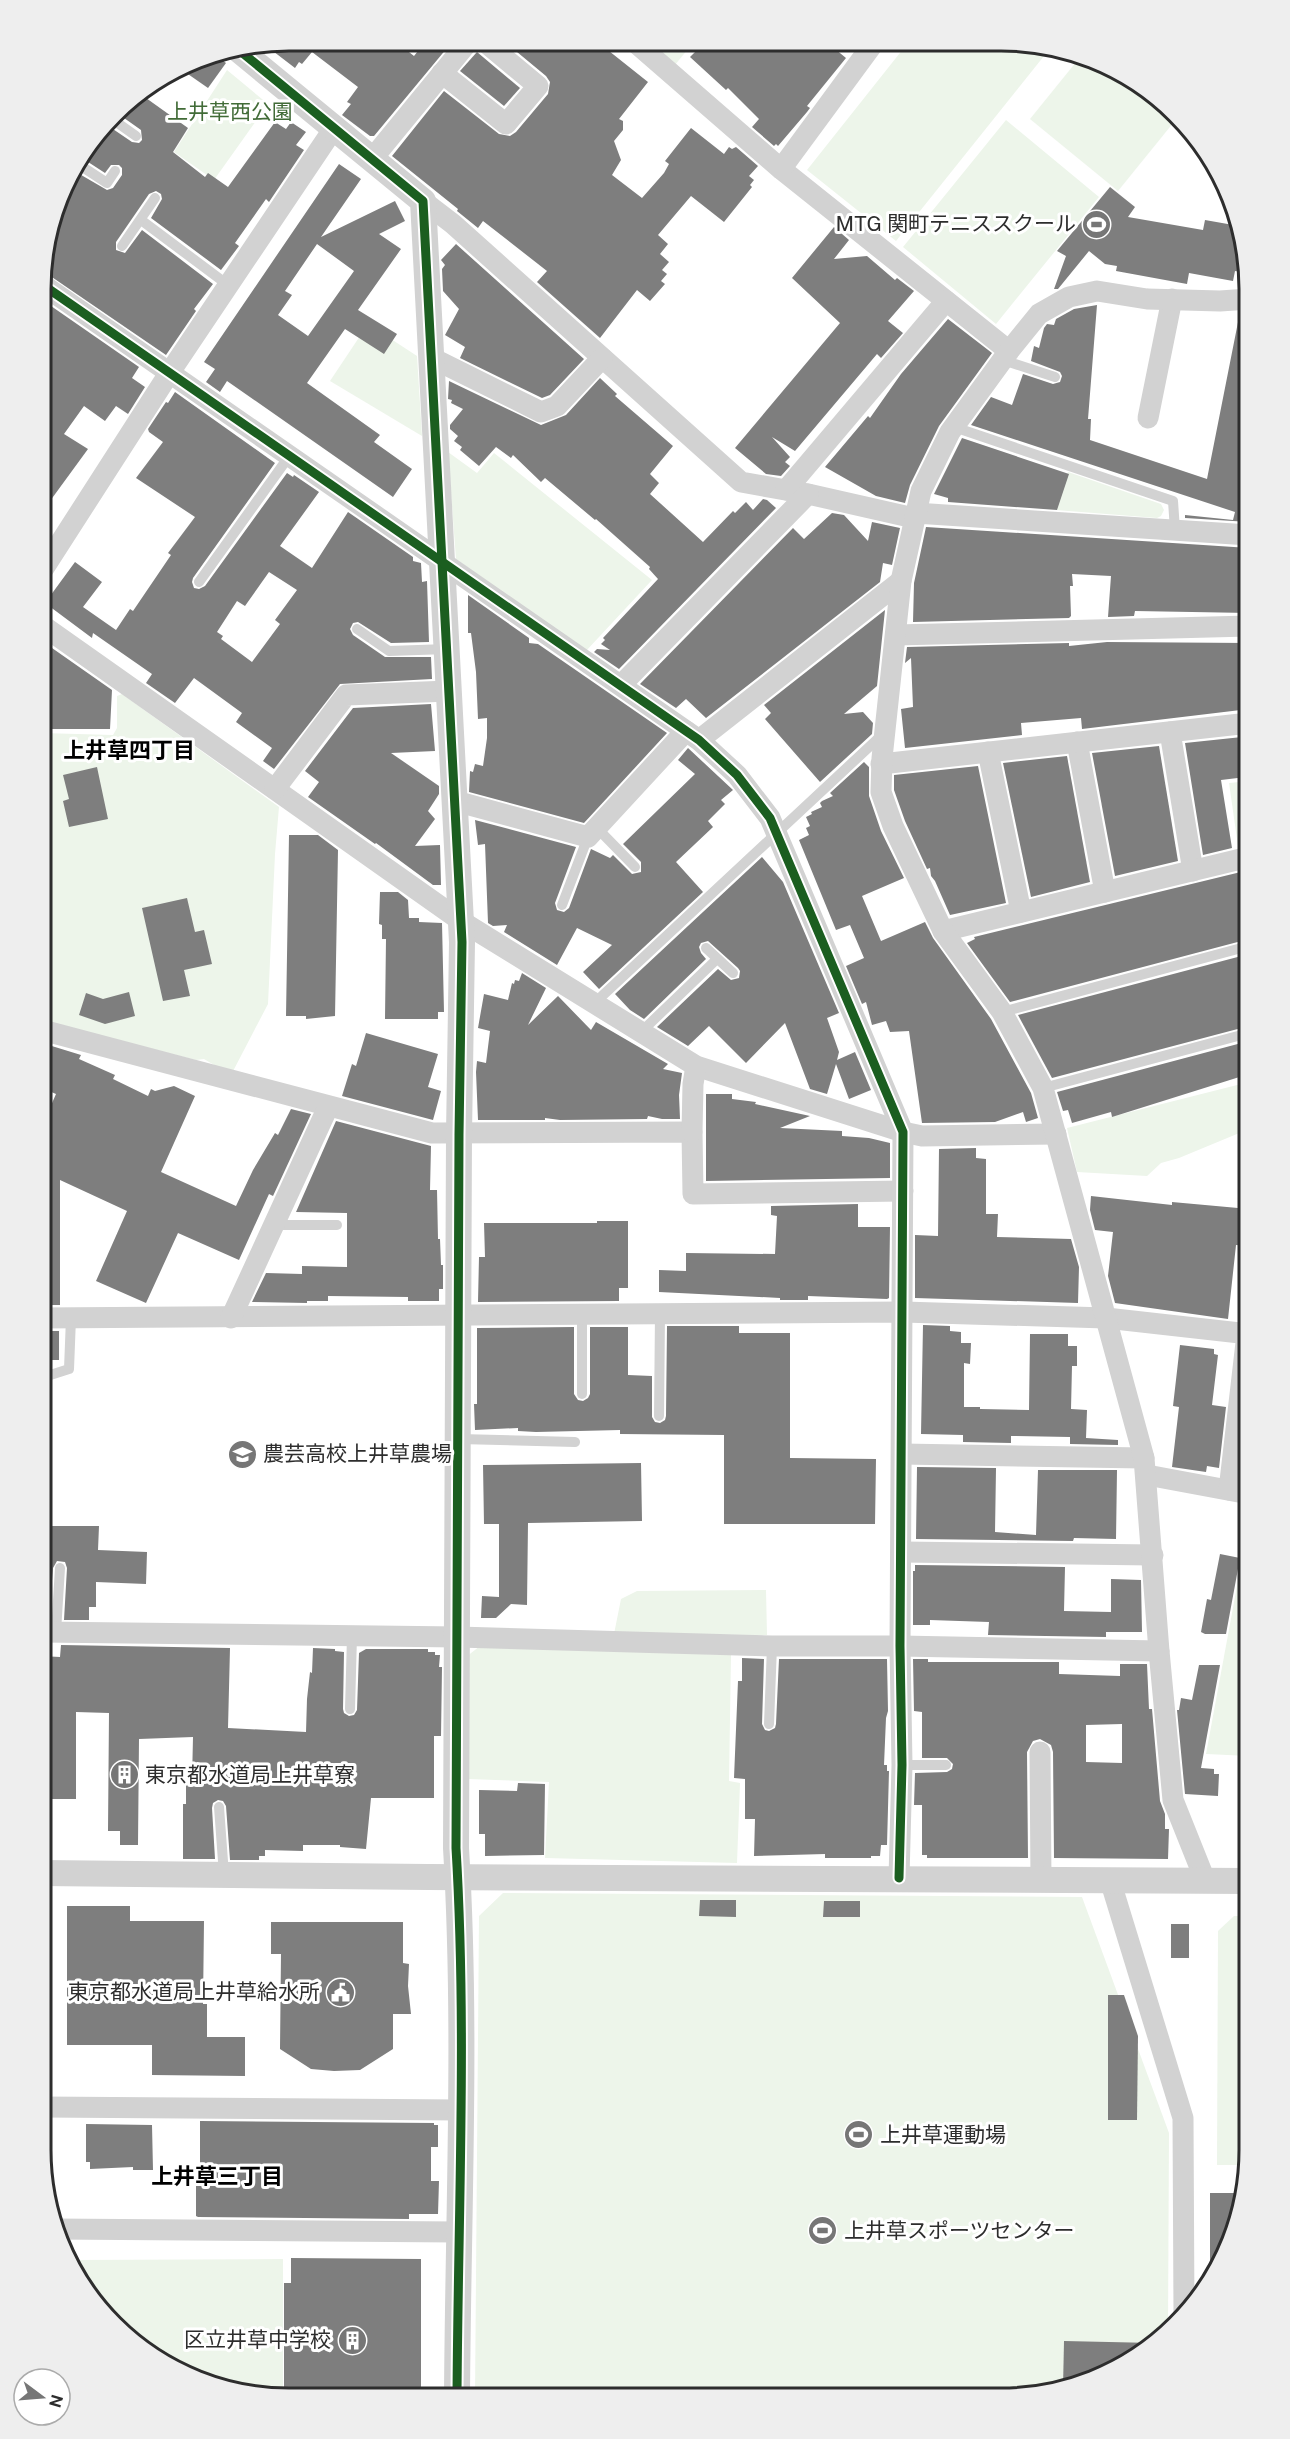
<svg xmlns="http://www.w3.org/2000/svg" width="1290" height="2439" viewBox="0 0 1290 2439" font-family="'Public Sans','Noto Sans JP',sans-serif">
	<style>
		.green { fill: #edf5ea }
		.building { fill: #7e7e7e; fill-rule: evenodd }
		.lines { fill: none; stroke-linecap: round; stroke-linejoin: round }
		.service { stroke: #d2d2d2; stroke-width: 10 }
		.minor { stroke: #d2d2d2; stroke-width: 21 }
		.tertiary { stroke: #d2d2d2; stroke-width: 26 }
		.cycleway-casing { stroke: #fff; stroke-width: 13 }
		.cycleway { stroke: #1b5e20; stroke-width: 9 }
		.labels { text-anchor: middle; stroke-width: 6; stroke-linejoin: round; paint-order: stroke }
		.park-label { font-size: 21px; fill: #416b37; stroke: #fff }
		.poi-label { font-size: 21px; fill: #2d2d2d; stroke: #fff; text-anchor: start }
		.neighbourhood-label { font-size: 22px; font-weight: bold; fill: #000; stroke: #fff }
		.rim { fill: none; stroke: #2d2d2d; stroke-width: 3 }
	</style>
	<rect width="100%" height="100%" fill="#fff"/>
	<g class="green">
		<path d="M648 43H693L674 66Z"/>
		<path d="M907 44 1052 46 896 241 807 170Z"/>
		<path d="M1081 56 1111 66 1165 102 1178 117 1118 191 1030 119Z"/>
		<path d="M227 70 268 104 214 180 174 152Z"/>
		<path d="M1006 120 1099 197 996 324 903 247Z"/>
		<path d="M368 324 417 356 422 436 330 381Z"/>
		<path d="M448 452 477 473 494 453 652 580 586 651 456 559Z"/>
		<path d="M1068 472 1161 504 1164 510 1161 516 1157 518 1056 510Z"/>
		<path d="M122 694 279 807 275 854 268 1004 231 1075 204 1059 196 1060 42 1021V733L113 735 117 728V696Z"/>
		<path d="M1249 781V851L1239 853 1229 783Z"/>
		<path d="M1249 1082V1129L1179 1158 1161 1163 1147 1176 1077 1172 1067 1128Z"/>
		<path d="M1242 1559 1249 1561V1756L1206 1754Z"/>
		<path d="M766 1590 767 1635 614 1634 621 1599 637 1591Z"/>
		<path d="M480 1646 731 1655 729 1781 740 1783 737 1863 545 1858 549 1782 468 1779 466 1657Z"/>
		<path d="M503 1893 1082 1897 1169 2133 1168 2330 1140 2356 1081 2385 1001 2398 475 2397 479 1916Z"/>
		<path d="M1234 1916H1249V2165H1217L1218 1931Z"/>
		<path d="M283 2259V2396C204 2396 129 2353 83 2289 77 2281 73 2269 68 2260Z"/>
	</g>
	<g class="building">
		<path d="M289 40 345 41 357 50 365 41H395L414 56 426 41 452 42 374 136H370L342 115 351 104 347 102 358 87 312 52 302 64 299 62 295 68 265 45Z"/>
		<path d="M505 42 616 43 609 51 648 82 619 119 623 121V130L614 141 621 160 612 175 642 198 664 173 669 164 665 161 691 128 724 154 729 147 732 149 736 147 758 166 749 176 754 180 750 185 752 187 724 222 691 196 658 235 668 244 660 254 669 262 662 270 667 274 661 281 665 284 650 301 637 290 600 338 537 282 547 271 483 221 478 228 457 211 458 209 392 156 444 91 499 134 510 136 516 132 548 94 550 82 546 76Z"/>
		<path d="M704 43 829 44 846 58 807 106 810 108 807 112 778 146 776 144 774 146 752 127 759 119 728 88 726 90 690 57Z"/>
		<path d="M477 52 520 88 504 106 460 71Z"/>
		<path d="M215 55 226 63 208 88 185 72 194 59Z"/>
		<path d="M139 93 188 128 173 152 205 177 208 173 228 187 275 122 286 129 291 122 306 132 296 145 304 150 269 202 266 199 235 243 239 246 221 270 151 218 162 199 161 194 156 191 149 194 116 242V250L125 253 142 230 213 284 194 309 196 311 166 355 43 271V257L63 190 71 177 76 172 107 190 113 188 122 175V168L119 165H111L105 173 85 160 94 148 91 146 107 125 132 142 139 143 142 140 141 130 117 113 125 102Z"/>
		<path d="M339 164 361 179 321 237 395 201 405 221 379 234 401 249 358 310 397 334 384 354 345 329 307 383 380 435 374 442 412 469 393 497 227 381 220 392 206 382 215 369 204 362ZM317 244 354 271 308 336 278 315 292 295 285 291Z"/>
		<path d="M1110 187 1135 207 1128 217 1203 230 1205 220 1239 226 1247 273 1235 271 1233 281 1189 273 1187 284 1116 271 1117 266 1105 264 1089 251 1058 289H1054L1066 256 1057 251Z"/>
		<path d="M834 227 849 240 834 259 867 256 895 280 897 278 914 291 888 321 903 333 881 358 877 354 795 451 772 437 790 457 785 462 790 466 781 476 766 474 735 448 840 323 792 278Z"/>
		<path d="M456 244 584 359 550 395 542 398 460 358 465 347 445 335 459 309 443 291 442 269 445 265 441 260Z"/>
		<path d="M1097 305 1088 419H1091L1090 440 1207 479 1240 312H1250L1249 522 1185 518V515L1233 520 1235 512 971 425 991 397 1012 405 1023 374 1053 384 1060 382 1062 376 1060 372 1031 361 1034 346 1039 348 1044 328 1047 324 1054 325 1056 319 1074 309Z"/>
		<path d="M51 306 139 367 132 378 145 387 128 414 116 406 105 421 84 406 64 434 88 449 42 512V374L52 360 42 353 43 318Z"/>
		<path d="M948 319 992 353 939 426 910 485 905 503 876 496 825 467 868 416 870 418 901 374Z"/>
		<path d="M600 378 617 394 615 396 673 446 650 474 659 483 650 494 703 542 733 511 735 513 746 502 753 510 763 499 767 500 776 508 619 669 594 652 597 649 610 650 601 644 605 640 603 638 658 579 649 569 650 567 596 519 595 520 545 478 541 482 513 455 511 458 496 447 479 466 460 450 462 447 454 441 458 436 450 429V425L463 409 451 403 452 400 448 399 449 381 541 425 566 415Z"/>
		<path d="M175 392 275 463 193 578 192 582 194 588 199 589 205 586 287 473 293 477 294 475 319 492 280 546 312 568 348 512 413 557V561L421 563 422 582 427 581 429 642 391 643 358 622 353 623 350 629 353 635 385 657H431L432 679 340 684 274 769 263 761 272 748 236 722 242 713 194 678 175 703 146 683 152 674 93 633 92 638 45 603 75 562 102 582 83 607 116 630 130 609 133 611 171 555 168 553 195 517 136 478 163 442 149 432 148 429 166 402 168 403ZM269 572 297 590 275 620 280 624 252 662 221 639 223 636 217 632 237 601 245 606Z"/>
		<path d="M962 438 1069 474 1057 510 948 502V498L934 494Z"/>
		<path d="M832 513 844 515 868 541 872 522 900 528 892 565 883 563 880 582 706 718 686 699 676 708 640 684 793 528 804 539Z"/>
		<path d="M926 527 1249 548V613L1135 611 1134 616 1108 617 1111 576 1072 574 1073 586H1070L1071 616 1069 618 913 622 914 583Z"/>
		<path d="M468 595 529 638V643L538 644 667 733 584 823 469 792 470 771 473 772 475 764 483 766 487 738V718L478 719 476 672 471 633H468Z"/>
		<path d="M885 610 877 686 844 714 863 712 873 723 872 734 820 782 765 719 771 713 764 705Z"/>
		<path d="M42 641 112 690 110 729H48L49 687H42Z"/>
		<path d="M1107 642 1248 643 1249 709 1082 729 1081 718 1021 723 1022 735 905 748 901 709 913 707 911 658 905 663 907 647 1069 643V646Z"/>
		<path d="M431 704 435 751 391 753 439 786V794L428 811 435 819 415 846 440 845 441 885H433L376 843 375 844 308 797 319 782 305 771 353 708Z"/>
		<path d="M1242 737 1246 777 1221 780 1232 848 1203 855 1185 743Z"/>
		<path d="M1159 746 1178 861 1115 876 1092 753Z"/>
		<path d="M688 748 733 790 721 800 725 804 708 821 713 827 676 862 703 892 599 989 583 972 612 945 577 928 557 965 504 932 507 925 493 926 488 923 485 844 478 845 475 820 576 847 555 903 557 910 564 912 569 908 591 849 610 858 613 855 632 874 641 872V862L623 844 695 774 678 760Z"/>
		<path d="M1067 756 1090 882 1031 897 1003 763Z"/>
		<path d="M864 762 869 767V796L881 831 904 878 862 896 881 941 925 922 933 938 991 1019 1031 1093 1038 1118 1026 1122 1023 1112 995 1122 922 1123 909 1031 890 1032 886 1021 872 1025 866 1002 862 1004 846 966 864 958 850 925 836 930 799 840 809 835 806 828 810 826 806 817 812 814 811 812 822 807 820 803 822 801 833 796 830 793Z"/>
		<path d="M978 766 1006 903 950 915 935 881 931 876 930 868 927 869 905 821 894 790V775Z"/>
		<path d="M97 767 108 819 69 827 63 801 69 799 63 775Z"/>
		<path d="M289 835H318L338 850 335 1016 306 1019V1016H286Z"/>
		<path d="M762 857 783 882 839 1013 827 1018 839 1052 837 1060 855 1052 871 1090 849 1099 836 1064 827 1094 810 1089 785 1023 746 1063 709 1026 688 1046 657 1027 718 969 731 980 739 978 740 971 738 968 708 941 701 943 699 947 701 953 706 959 644 1019 630 1010 615 994Z"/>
		<path d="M1249 870V888L1238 891 1249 939 1010 1002 967 943 975 939 974 937Z"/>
		<path d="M380 892H398L408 900 409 918H419V922L442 923 444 1012H438V1019H385L386 939H382V925L379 924Z"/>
		<path d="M187 898 195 932 204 930 212 964 184 970 190 996 163 1001 142 908Z"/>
		<path d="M1249 954V1026L1052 1078 1018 1015Z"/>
		<path d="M522 973 546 988 528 1025 558 996 591 1030 596 1022 668 1064 663 1069 682 1073 679 1095 680 1119H662L648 1116 647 1119 560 1120 545 1118V1120H478L476 1072 477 1061 486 1063 490 1031 478 1028 484 994 508 1000 512 983 514 984 515 980 519 981Z"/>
		<path d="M129 992 135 1016 105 1024 79 1015 86 993 103 999Z"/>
		<path d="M366 1033 438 1054 428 1087 441 1091 433 1120 342 1096 352 1064 356 1066Z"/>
		<path d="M1249 1041V1074L1112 1117 1111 1112 1072 1123 1068 1110 1063 1111 1057 1092Z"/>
		<path d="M42 1043 81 1055 79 1059 115 1075 113 1079 148 1096 151 1089 155 1091 174 1086 195 1096 161 1172 236 1206 253 1170 275 1133 278 1135 291 1109 311 1114 273 1196 269 1194 239 1260 178 1233 146 1303 96 1281 127 1211 60 1180V1305H41L42 1126 56 1094 42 1088Z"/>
		<path d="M706 1094H732V1099L756 1102 755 1104 810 1116 780 1128 842 1131V1136L869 1138 890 1143V1178L706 1181Z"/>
		<path d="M336 1121 431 1146 430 1190H437L438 1239H440L441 1265H443V1289H439V1301H408V1297L328 1296V1301H307V1303L252 1302 266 1273 302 1274V1266L347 1267V1213L296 1212Z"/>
		<path d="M976 1148V1158L986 1159V1214H998L997 1237 1071 1239 1079 1267 1078 1303 915 1298V1235L938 1236 939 1149Z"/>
		<path d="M1091 1196 1172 1205V1202L1249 1209 1247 1246 1236 1245 1228 1319 1115 1303 1108 1276 1113 1232 1095 1230 1090 1210Z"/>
		<path d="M858 1204V1227H890L889 1298 887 1299 808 1296V1300H780V1298L659 1292V1270L686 1271V1253L775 1254 777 1216 771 1215V1206Z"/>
		<path d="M597 1221H628V1288H619V1301L478 1302 479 1257H485L484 1223H597Z"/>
		<path d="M923 1325 950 1326V1331L961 1332V1343H971L970 1364 964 1363V1407H980V1409L1029 1410 1030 1334H1068V1346H1077V1366H1072L1071 1409 1087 1410 1086 1438 1118 1440V1445L1070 1444V1437L1011 1436V1443L963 1442V1435L921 1434Z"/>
		<path d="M667 1326H739V1333H790V1458L876 1459 875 1524H724V1435L620 1434V1430L536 1432 518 1431V1428L475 1430 474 1404H477V1328L574 1327V1394L578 1400 583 1401 588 1398 590 1394V1327H628V1375L652 1376V1417L655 1422 660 1423 665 1420 666 1416Z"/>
		<rect x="41" y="1331" width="18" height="29"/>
		<path d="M1180 1345 1214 1349V1354L1218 1355 1212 1405 1226 1407 1219 1468 1207 1466 1206 1472 1172 1467 1179 1407 1173 1406Z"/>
		<path d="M641 1463 642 1521 528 1523 527 1605 511 1604 496 1618H481L482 1596 499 1597V1524H484L483 1465Z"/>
		<path d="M917 1467 996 1468 995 1532 1036 1535 1038 1470H1117L1116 1539 1074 1538 1073 1541 916 1539Z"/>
		<path d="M41 1526H99L98 1550 147 1552 146 1584 96 1582V1607H89V1620H64L67 1568 65 1562 57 1561 53 1568 49 1619H41Z"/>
		<path d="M1220 1554 1240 1558 1226 1634H1205L1201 1632 1207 1599 1211 1600Z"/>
		<path d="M915 1565 1065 1567 1064 1611 1111 1612V1579L1141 1580 1142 1632H1106V1637L988 1635 989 1622 930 1620V1625H913V1571H915Z"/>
		<path d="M61 1645 230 1648 228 1728 306 1732 307 1699 310 1672 312 1673 313 1648 335 1649V1651L344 1652 343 1709 344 1713 349 1716 354 1715 357 1710 359 1653 366 1649H428V1652H435V1655H440L439 1667H442L441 1736H434V1798H371L366 1849 340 1847V1845H303V1851L265 1850V1856H259V1860H230L226 1806 223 1801 218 1800 213 1803 212 1808 215 1859H183V1804H186V1781H192L193 1737 139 1739 138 1845H120V1831H108L109 1713 76 1712V1799H41V1656L60 1657Z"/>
		<path d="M742 1658 764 1659 762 1724 765 1730 769 1731 775 1728 776 1724 779 1659H887L888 1711 886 1718 884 1765H887V1771H889L887 1845H881L880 1856H871V1858H825V1854L754 1856 755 1819H745V1779L734 1778 738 1681H742Z"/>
		<path d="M913 1659H928V1662H1059V1674L1120 1676V1664H1147L1149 1709H1152L1160 1801 1165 1814V1829H1169L1168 1859 1054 1858 1053 1752 1051 1745 1040 1739 1033 1741 1027 1752 1028 1858H927V1855H922V1805H914L915 1773 947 1772 952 1769 953 1764 947 1758H922V1712L914 1711ZM1122 1724V1763L1086 1762V1725Z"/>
		<path d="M1199 1665H1220L1201 1768 1214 1769V1774H1219L1218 1796 1185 1794 1177 1710H1179L1181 1698 1192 1700Z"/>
		<path d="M518 1783 545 1784 544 1855 485 1856V1834H479V1790L517 1791Z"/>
		<path d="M700 1900H736V1917L699 1916Z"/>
		<path d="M824 1901H860V1917H823Z"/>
		<path d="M67 1906H130V1921H204L203 2004H207V2037H245V2076L152 2075V2045H67Z"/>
		<path d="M271 1922H403V1963L409 1964 408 1986 411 2014H393V2049L360 2070 334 2071 311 2069 280 2049 281 1954H271Z"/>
		<rect x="1171" y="1924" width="18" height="34"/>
		<path d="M1108 1995H1124L1138 2036 1137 2120H1108Z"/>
		<path d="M200 2121 434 2123V2125H438V2147H431V2181H439L438 2214H409V2219L198 2217 196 2216V2168L200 2167Z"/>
		<path d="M86 2124 152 2125 153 2170H133V2167L90 2169V2162H86Z"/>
		<path d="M1210 2193H1243L1231 2245 1210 2281Z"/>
		<path d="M291 2258 421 2259V2397L284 2396V2283H291Z"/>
		<path d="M1064 2341 1154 2343 1140 2356 1081 2385 1063 2388Z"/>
	</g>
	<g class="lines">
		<g class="service">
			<path d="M112 119 136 136"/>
			<path d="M78 164 107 183 115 171"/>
			<path d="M141 220 228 285"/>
			<path d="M122 246 155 198"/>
			<path d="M1003 360 1055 377"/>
			<path d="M954 427 1173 501 1175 530"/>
			<path d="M199 582 290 455"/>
			<path d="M357 629 389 651 447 649"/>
			<path d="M597 828 635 867"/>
			<path d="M562 905 588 837"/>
			<path d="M706 948 733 973"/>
			<path d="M597 1006 602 996 883 734"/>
			<path d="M1002 1012 1249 946"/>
			<path d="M640 1033 717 959"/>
			<path d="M1043 1088 1249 1033"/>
			<path d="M274 1225H337"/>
			<path d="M41 1378 69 1369 71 1318"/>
			<path d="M582 1394V1313"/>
			<path d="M659 1416 660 1313"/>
			<path d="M459 1439 575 1442"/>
			<path d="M56 1632 60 1568"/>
			<path d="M350 1709 352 1636"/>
			<path d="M769 1724 772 1646"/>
			<path d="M902 1765H946"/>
			<path d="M219 1807 224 1875"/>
		</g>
		<g class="minor">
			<path d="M636 43 781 169 1009 351"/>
			<path d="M442 73 506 124 538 86 485 42"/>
			<path d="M372 159 468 42"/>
			<path d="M781 169 873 44"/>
			<path d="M423 201 453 224 741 482 808 494 914 518"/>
			<path d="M43 285 699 740 737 775 770 818 903 1132 900 1646 902 1765 899 1878"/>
			<path d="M430 357 541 412 557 406 602 358"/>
			<path d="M1148 418 1172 299"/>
			<path d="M786 490 946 301"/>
			<path d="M915 513 1249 535"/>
			<path d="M42 571 170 372 334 128"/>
			<path d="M42 625 461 921 696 1066 903 1132 922 1136 1056 1134"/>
			<path d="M896 635 1249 626"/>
			<path d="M621 685 808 494"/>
			<path d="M1170 732 1193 871"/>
			<path d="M699 740 901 581"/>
			<path d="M1077 742 1105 892"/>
			<path d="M988 752 1021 912"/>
			<path d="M881 764 1249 723"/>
			<path d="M275 789 346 695 449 691"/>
			<path d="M455 801 588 837 686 731"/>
			<path d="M943 931 1249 857"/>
			<path d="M42 1030 432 1133 692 1132 693 1194 903 1191"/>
			<path d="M692 1132 693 1084 696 1066"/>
			<path d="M41 1318 903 1312 1106 1318 1249 1334"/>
			<path d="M231 1318 328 1107"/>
			<path d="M902 1454 1144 1458"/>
			<path d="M1147 1475 1249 1494"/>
			<path d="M1229 1490 1247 1334"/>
			<path d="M902 1552 1153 1555"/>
			<path d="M41 1632 458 1637 772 1646H900L1159 1651"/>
			<path d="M1040 1752 1041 1880"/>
			<path d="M1110 1880 1183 2118 1184 2314"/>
			<path d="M1205 1880 1173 1800 1159 1651 1144 1458 1043 1088 1002 1012 943 931 893 826 881 792 882 758 901 581 921 491 950 432 1009 351 1039 314 1069 297 1097 291 1147 299 1220 301 1249 299"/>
			<path d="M41 2107 460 2110"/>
			<path d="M54 2229 458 2232"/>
		</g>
		<g class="tertiary">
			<path d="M239 50 423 201 462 942 459 1135 456 1848C467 2030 458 2214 457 2397"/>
			<path d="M41 1873 428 1877 1249 1881"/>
		</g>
		<defs>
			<g id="cycleway">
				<path d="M239 50 423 201 462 942 459 1135 456 1848C467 2030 458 2214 457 2397"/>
				<path d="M43 285 699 740 737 775 770 818 903 1132 900 1646 902 1765 899 1878"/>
			</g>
		</defs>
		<use href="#cycleway" class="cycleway-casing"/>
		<use href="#cycleway" class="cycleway"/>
	</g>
	<defs>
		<symbol id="stadium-disc" viewBox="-11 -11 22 22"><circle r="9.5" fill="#767676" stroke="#fff"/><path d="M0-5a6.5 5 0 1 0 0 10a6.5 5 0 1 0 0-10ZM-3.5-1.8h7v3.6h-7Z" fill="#fff"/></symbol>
		<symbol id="school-disc" viewBox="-11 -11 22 22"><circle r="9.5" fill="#767676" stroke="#fff"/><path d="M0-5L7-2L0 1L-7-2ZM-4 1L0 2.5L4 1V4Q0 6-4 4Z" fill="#fff"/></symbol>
		<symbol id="building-disc" viewBox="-11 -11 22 22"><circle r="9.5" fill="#767676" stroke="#fff"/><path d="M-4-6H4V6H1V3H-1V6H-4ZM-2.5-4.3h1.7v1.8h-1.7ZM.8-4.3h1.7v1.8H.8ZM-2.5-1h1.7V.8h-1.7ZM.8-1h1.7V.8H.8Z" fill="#fff"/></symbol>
		<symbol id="civic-disc" viewBox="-11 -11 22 22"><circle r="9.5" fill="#767676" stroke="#fff"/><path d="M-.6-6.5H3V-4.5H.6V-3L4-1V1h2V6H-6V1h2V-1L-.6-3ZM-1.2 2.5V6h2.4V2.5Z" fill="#fff"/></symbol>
	</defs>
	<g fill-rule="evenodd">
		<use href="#stadium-disc" x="1080" y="208" width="33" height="33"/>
		<use href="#school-disc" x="226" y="1438" width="33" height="33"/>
		<use href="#building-disc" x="108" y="1758" width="33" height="33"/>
		<use href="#civic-disc" x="324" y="1976" width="33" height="33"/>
		<use href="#stadium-disc" x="842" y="2118" width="33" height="33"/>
		<use href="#stadium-disc" x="806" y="2214" width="33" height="33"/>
		<use href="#building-disc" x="336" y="2324" width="33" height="33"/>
	</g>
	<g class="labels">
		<g class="park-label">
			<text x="230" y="119">上井草西公園</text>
		</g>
		<g class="poi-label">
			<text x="1076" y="231" text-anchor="end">MTG 関町テニススクール</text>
			<text x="263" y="1461">農芸高校上井草農場</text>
			<text x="145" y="1782">東京都水道局上井草寮</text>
			<text x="320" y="1999" text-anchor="end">東京都水道局上井草給水所</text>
			<text x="880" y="2142">上井草運動場</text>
			<text x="844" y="2238">上井草スポーツセンター</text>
			<text x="331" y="2347" text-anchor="end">区立井草中学校</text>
		</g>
		<g class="neighbourhood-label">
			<text x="129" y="758">上井草四丁目</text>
			<text x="217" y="2184">上井草三丁目</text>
		</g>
	</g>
	<path d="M0 0H1290V2439H0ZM289 51H1001A238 238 0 0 1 1239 289V2150A238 238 0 0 1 1001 2388H289A238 238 0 0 1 51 2150V289A238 238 0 0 1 289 51Z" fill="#eee" fill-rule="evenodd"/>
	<path class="rim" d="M289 51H1001A238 238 0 0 1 1239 289V2150A238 238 0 0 1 1001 2388H289A238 238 0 0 1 51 2150V289A238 238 0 0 1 289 51Z"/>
	<g transform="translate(42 2397) rotate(106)"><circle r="28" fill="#ffffff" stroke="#ababab" stroke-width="1.5"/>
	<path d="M0-4.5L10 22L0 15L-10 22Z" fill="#767676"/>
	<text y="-9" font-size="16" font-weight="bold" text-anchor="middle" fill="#2d2d2d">N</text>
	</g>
</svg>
